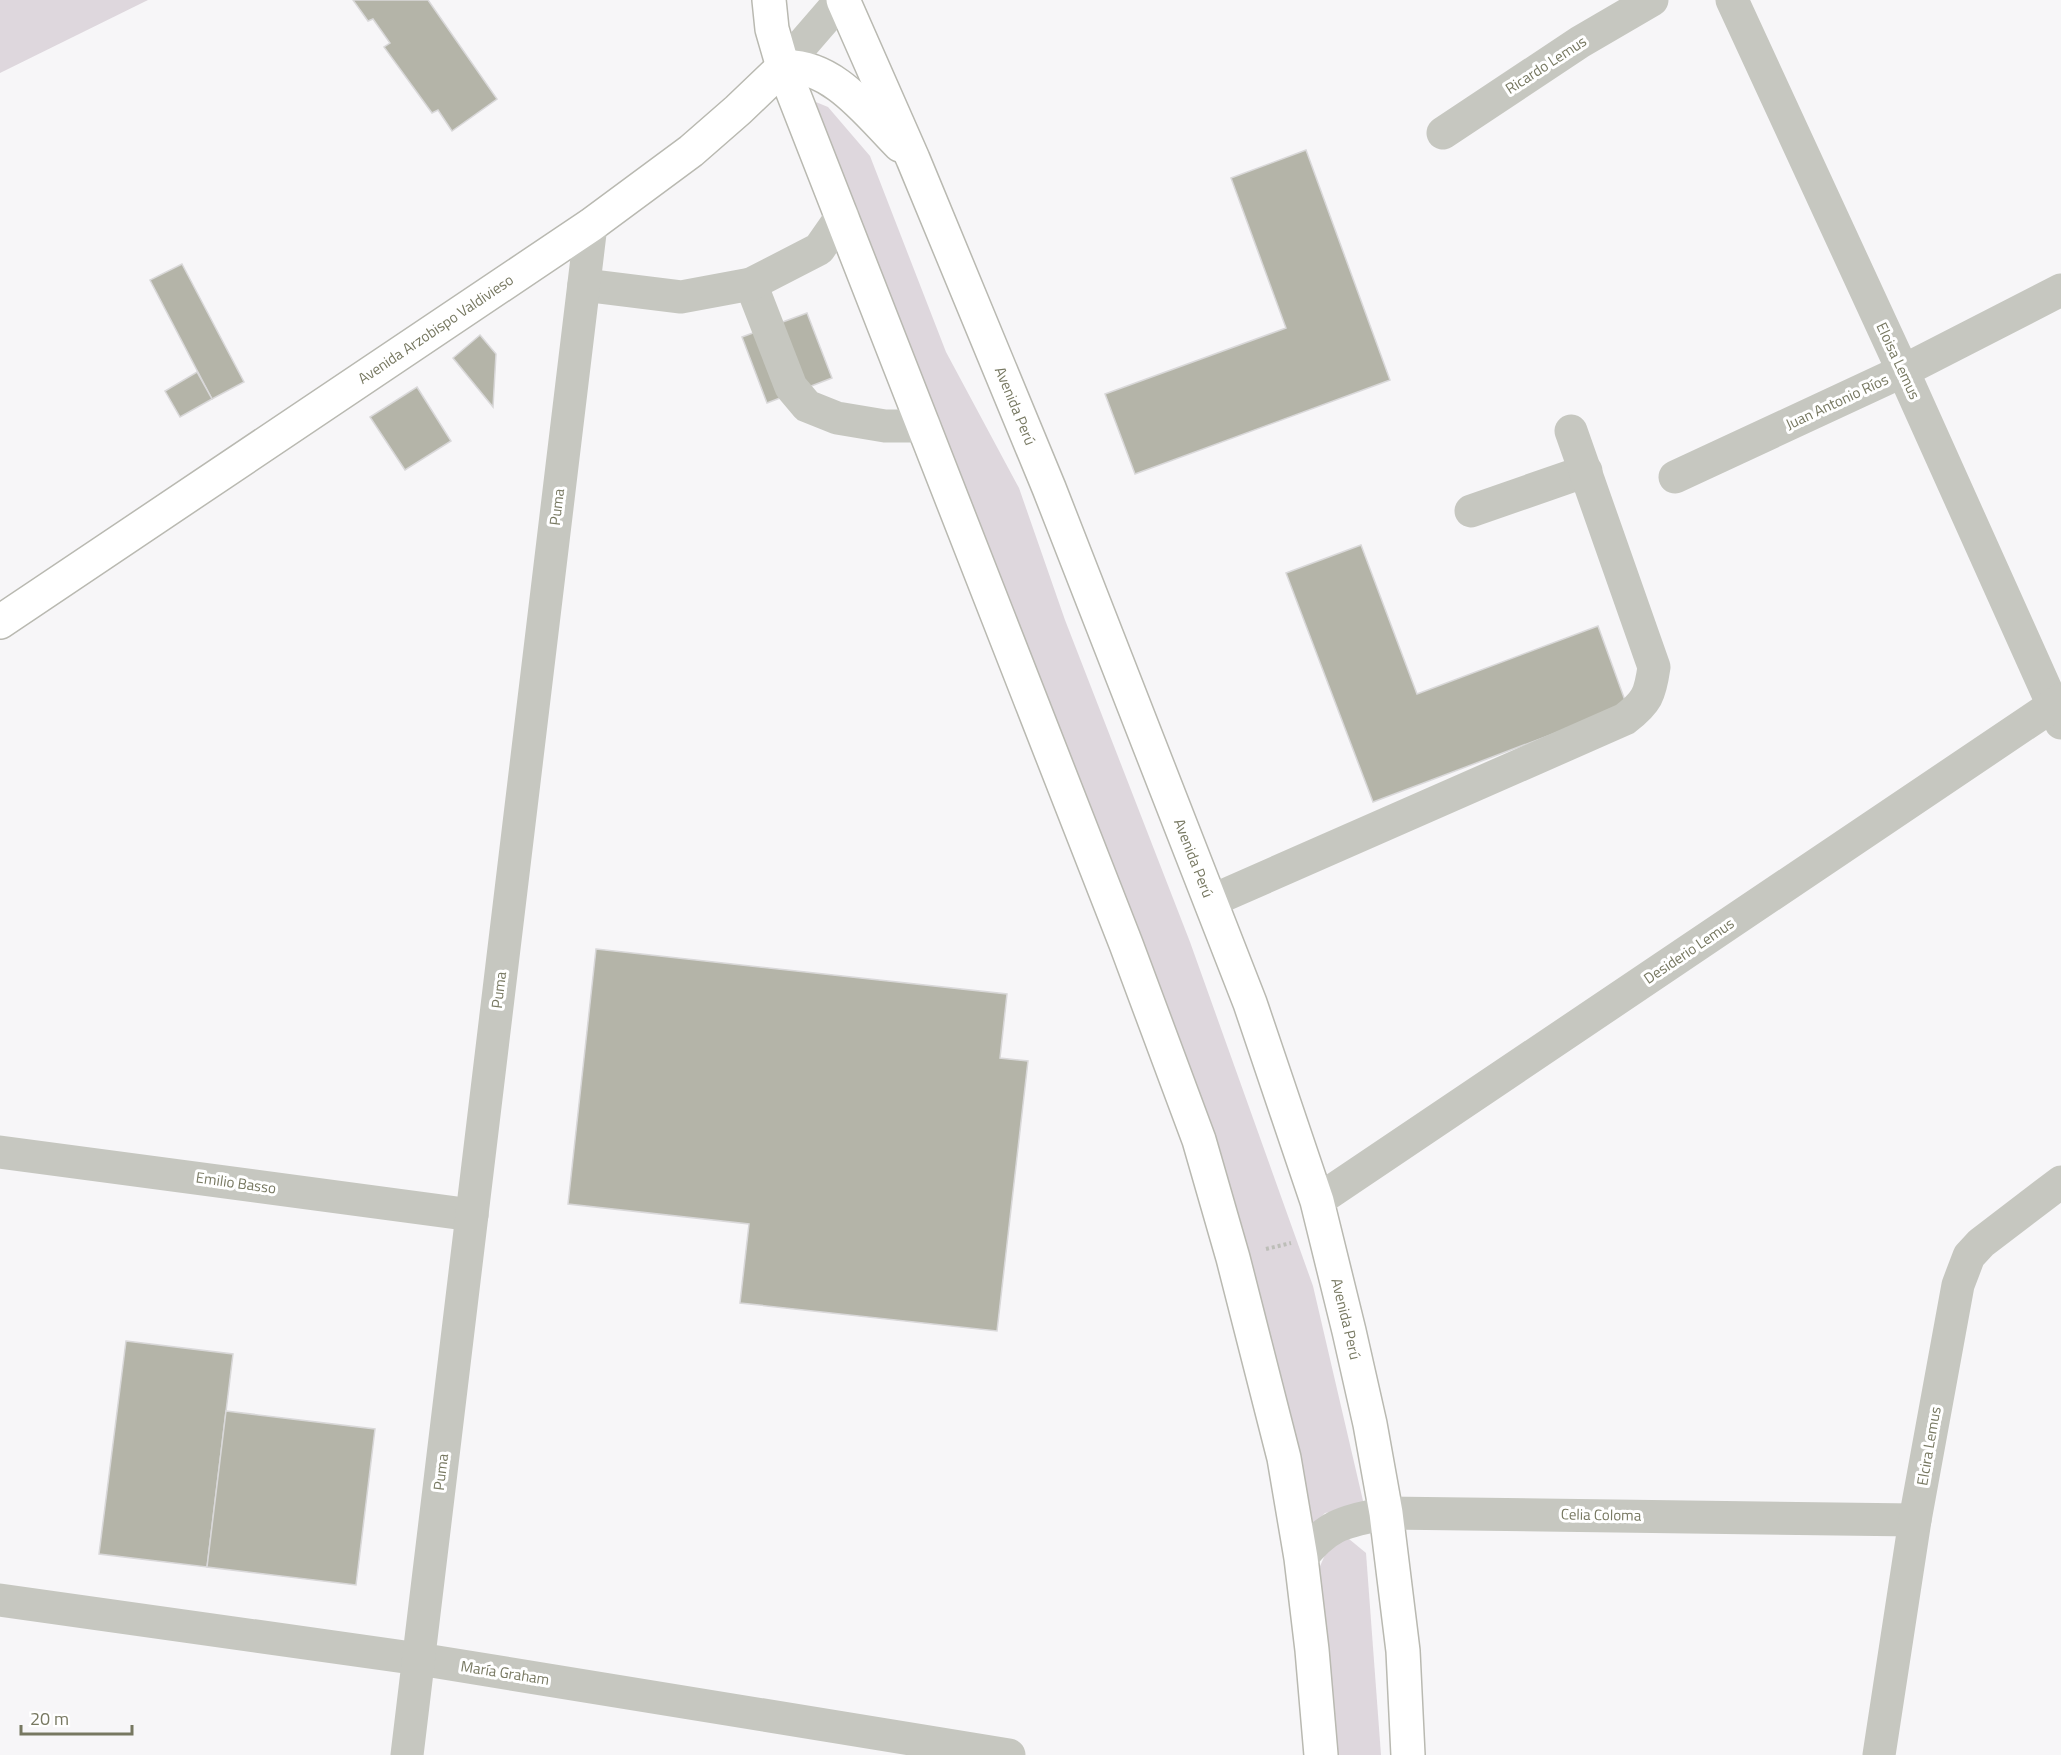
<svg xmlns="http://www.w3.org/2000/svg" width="2061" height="1755" viewBox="0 0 2061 1755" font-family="'Titillium Web',sans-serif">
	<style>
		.green { fill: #ded7dd }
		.building { fill: #b4b4a8; stroke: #d9d8d9; stroke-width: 1.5 }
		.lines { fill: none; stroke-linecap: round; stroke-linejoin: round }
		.major-casing { stroke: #b9b9b1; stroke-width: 36 }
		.path { stroke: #bdbeb8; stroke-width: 4; stroke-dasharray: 3 3; stroke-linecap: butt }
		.minor { stroke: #c6c7c0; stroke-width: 33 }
		.major { stroke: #fff; stroke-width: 33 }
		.labels { text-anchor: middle; stroke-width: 6; stroke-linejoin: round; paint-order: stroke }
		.street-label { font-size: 15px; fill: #777861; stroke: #fff }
	</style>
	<rect width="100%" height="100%" fill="#f7f6f8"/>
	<g class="green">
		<path d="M0 0H148L0 73Z"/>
		<path d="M806 98 828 107 870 156 946 352 1019 488 1065 620 1190 942 1313 1286 1364 1505 1325 1513 1312 1526 1254 1304Z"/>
		<path d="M1332 1539H1349L1366 1553 1381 1755H1335L1317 1573Z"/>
	</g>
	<g class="building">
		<path d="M353 0H428L497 99 452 131 438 110 432 113 384 47 390 43 373 19 368 21Z"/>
		<path d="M1306 150 1390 380 1135 474 1105 394 1286 328 1231 178Z"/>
		<path d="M182 264 244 382 212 399 150 280Z"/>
		<path d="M807 313 832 378 767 403 742 337Z"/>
		<path d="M480 335 496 354 493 407 453 358Z"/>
		<path d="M197 372 212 399 180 417 165 391Z"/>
		<path d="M417 387 451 441 405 470 370 417Z"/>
		<path d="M1361 545 1417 694 1598 626 1627 706 1373 802 1286 573Z"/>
		<path d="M596 949 1007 994 1000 1058 1028 1061 997 1331 740 1303 749 1224 568 1204Z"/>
		<path d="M126 1341 233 1354 207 1567 99 1554Z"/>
		<path d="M226 1411 375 1429 356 1585 207 1567Z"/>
	</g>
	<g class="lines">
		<defs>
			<g id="major">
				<path d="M769 0 772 29 783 67 1126 944 1199 1140 1233 1258 1284 1458 1301 1558 1312 1650 1321 1755"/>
				<path id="s1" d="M843 0 913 159 1049 488 1250 1003 1317 1201 1349 1331 1370 1424 1386 1513 1403 1651 1408 1755"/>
				<path d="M783 67C833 64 868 113 900 145"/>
				<path id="s2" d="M0 622 591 225 691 151 738 110 783 67"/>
			</g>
		</defs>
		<use href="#major" class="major-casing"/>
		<path class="path" d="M1266 1249 1291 1243"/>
		<g class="minor">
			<path d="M1732 0 1903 371 2061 723"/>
			<path d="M783 67 841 0"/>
			<path d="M1443 133 1580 42 1652 0"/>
			<path d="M751 284 791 387 807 406 837 418 885 426H924"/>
			<path d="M584 285 681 297 751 284 819 249 842 216"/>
			<path d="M1675 477 1903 371 2061 290"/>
			<path d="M1471 511 1586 471"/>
			<path d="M1211 901 1625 719C1647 702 1650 695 1654 667L1571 431"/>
			<path d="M0 1152 472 1215"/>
			<path d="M1317 1201 2061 700"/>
			<path d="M1301 1558C1329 1523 1344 1522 1386 1513L1915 1520"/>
			<path d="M0 1600 419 1659 1009 1755"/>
			<path d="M407 1755 591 225"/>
			<path d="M1879 1755 1915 1520 1958 1285 1969 1256 1981 1243 2061 1182"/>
		</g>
		<use href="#major" class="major"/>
	</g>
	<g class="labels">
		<g class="street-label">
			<text transform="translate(1546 65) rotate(-33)" y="5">Ricardo Lemus</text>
			<text dy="5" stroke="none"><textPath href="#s2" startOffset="525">Avenida Arzobispo Valdivieso</textPath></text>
			<text transform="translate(1898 361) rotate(65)" y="5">Eloisa Lemus</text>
			<text transform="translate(1837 402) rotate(-25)" y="5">Juan Antonio Ríos</text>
			<text dy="5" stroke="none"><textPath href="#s1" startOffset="441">Avenida Perú</textPath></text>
			<text transform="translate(557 507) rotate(-83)" y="5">Puma</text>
			<text dy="5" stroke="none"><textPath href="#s1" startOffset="927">Avenida Perú</textPath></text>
			<text transform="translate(1689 951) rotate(-34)" y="5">Desiderio Lemus</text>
			<text transform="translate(499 990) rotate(-83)" y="5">Puma</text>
			<text transform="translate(236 1183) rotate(8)" y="5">Emilio Basso</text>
			<text dy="5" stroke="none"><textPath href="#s1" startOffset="1413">Avenida Perú</textPath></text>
			<text transform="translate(1929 1446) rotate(-80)" y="5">Elcira Lemus</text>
			<text transform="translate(441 1472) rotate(-83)" y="5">Puma</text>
			<text transform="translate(1601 1515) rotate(1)" y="5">Celia Coloma</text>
			<text transform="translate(505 1673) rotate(9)" y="5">María Graham</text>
		</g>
	</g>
	<path d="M21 1725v9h111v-9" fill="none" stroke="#777861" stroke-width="3"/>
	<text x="30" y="1725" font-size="18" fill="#777861" stroke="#ffffff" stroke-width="4.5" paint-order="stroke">20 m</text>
</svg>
